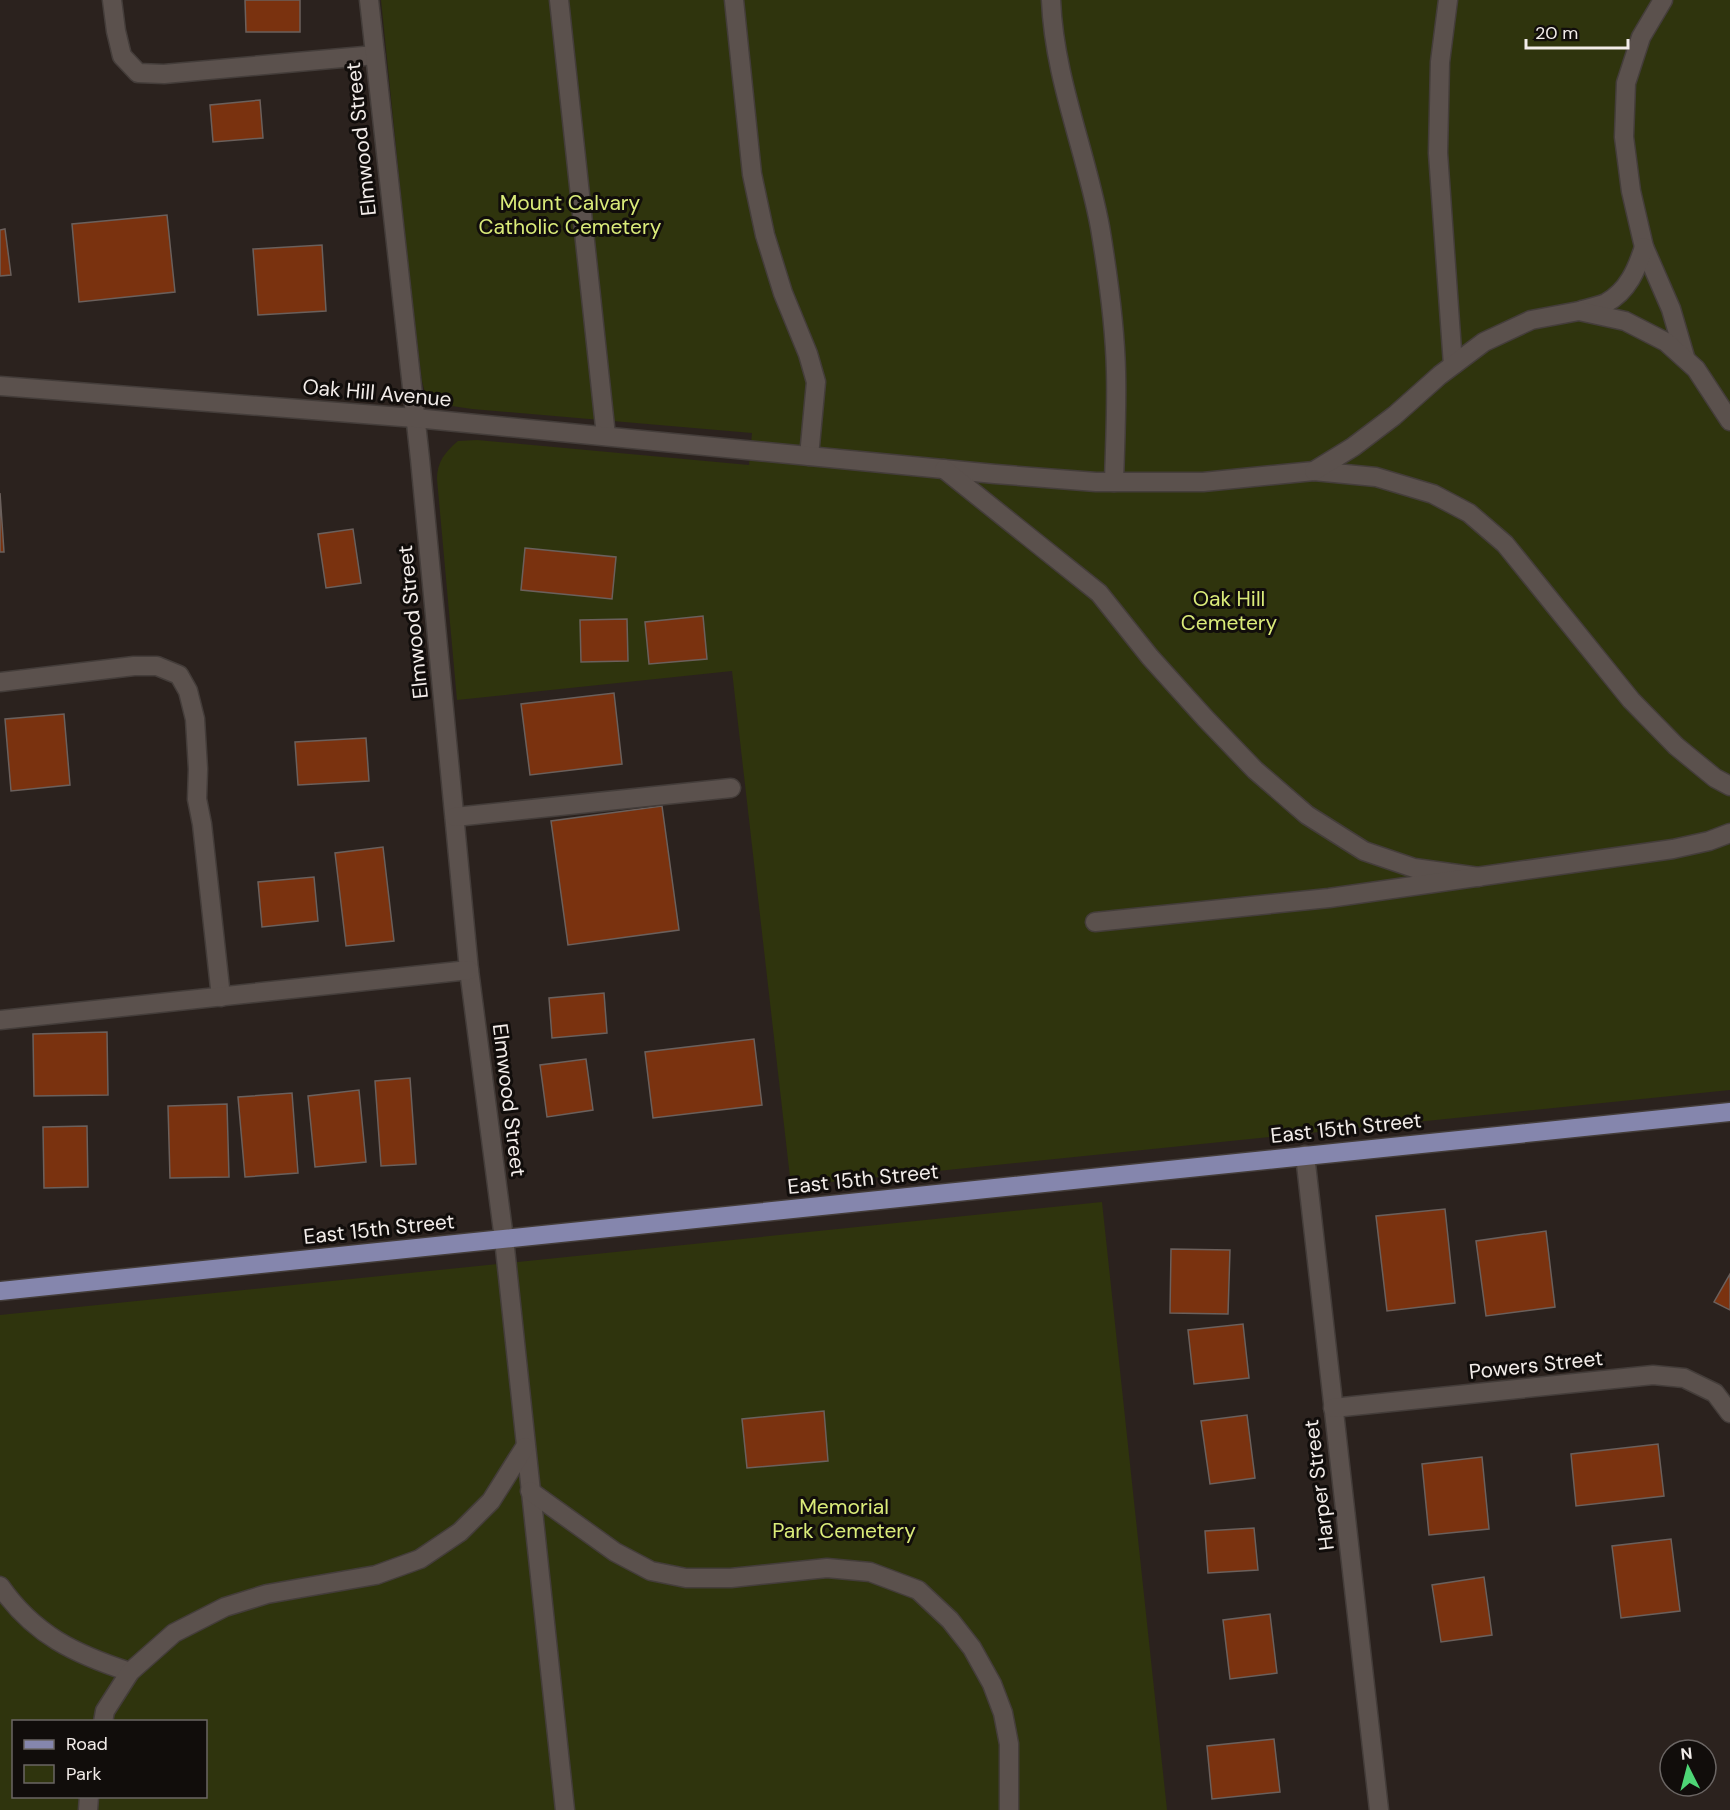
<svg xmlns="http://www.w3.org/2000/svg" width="1730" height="1810" viewBox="0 0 1730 1810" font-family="'DM Sans',sans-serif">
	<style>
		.green { fill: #2f340d; fill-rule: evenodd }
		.building { fill: #7a320f; stroke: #6b605c; stroke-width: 1.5 }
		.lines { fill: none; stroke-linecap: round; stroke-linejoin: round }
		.minor-casing { stroke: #443d3a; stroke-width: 21 }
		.major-casing { stroke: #443d3a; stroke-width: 21 }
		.minor { stroke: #5b514d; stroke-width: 18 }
		.major { stroke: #8586ad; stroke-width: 18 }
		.labels { text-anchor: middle; stroke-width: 6; stroke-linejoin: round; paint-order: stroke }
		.street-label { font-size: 21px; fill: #f2ece9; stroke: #110d0b }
		.park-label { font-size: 21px; fill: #daeb79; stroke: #110d0b }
	</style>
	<rect width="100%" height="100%" fill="#2b221e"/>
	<g class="green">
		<path d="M381 0H1730V1090L791 1186 732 671 457 700 437 479C437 462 445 452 458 441L477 440 749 465 752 433 472 409 432 403 426 397 422 381 411 294Z"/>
		<path d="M1102 1202 1167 1810H0V1315ZM14 1722H206V1796H14Z"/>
	</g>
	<g class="building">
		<path d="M245 0H300V32H246Z"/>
		<path d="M260 100 263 138 213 142 210 105Z"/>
		<path d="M167 215 175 292 79 302 72 224Z"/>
		<path d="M5 229 11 275 0 276V230Z"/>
		<path d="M322 245 326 311 258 315 253 249Z"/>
		<path d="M0 493 4 552H0Z"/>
		<path d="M353 529 361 583 326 588 318 534Z"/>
		<path d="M525 548 616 557 612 599 521 590Z"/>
		<path d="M703 616 707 659 649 664 645 622Z"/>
		<path d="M627 619 628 661 581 662 580 620Z"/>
		<path d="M614 693 622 764 530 775 521 704Z"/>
		<path d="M64 714 70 785 11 791 5 719Z"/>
		<path d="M366 738 369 781 298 785 295 742Z"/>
		<path d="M662 806 679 930 568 945 551 821Z"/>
		<path d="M383 847 394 941 346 946 335 853Z"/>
		<path d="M314 877 318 921 262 927 258 882Z"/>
		<path d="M604 993 607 1033 552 1038 549 998Z"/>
		<path d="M107 1032 108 1095 34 1096 33 1034Z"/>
		<path d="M754 1039 762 1105 653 1118 645 1052Z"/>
		<path d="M586 1059 593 1110 547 1117 540 1065Z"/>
		<path d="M410 1078 416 1164 381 1166 375 1081Z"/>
		<path d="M359 1090 366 1162 315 1167 308 1096Z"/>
		<path d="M292 1093 298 1173 245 1177 238 1097Z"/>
		<path d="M227 1104 229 1177 170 1178 168 1106Z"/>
		<path d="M87 1126 88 1187 44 1188 43 1127Z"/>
		<path d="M1445 1209 1455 1303 1387 1311 1376 1216Z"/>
		<path d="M1546 1231 1555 1307 1486 1316 1476 1241Z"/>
		<path d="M1171 1249 1230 1250 1228 1314 1170 1313Z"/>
		<path d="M1730 1274V1310L1714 1302Z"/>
		<path d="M1243 1324 1249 1378 1194 1384 1188 1330Z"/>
		<path d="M824 1411 828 1461 747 1468 742 1419Z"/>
		<path d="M1247 1415 1255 1478 1210 1484 1201 1421Z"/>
		<path d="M1658 1444 1664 1496 1576 1506 1571 1454Z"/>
		<path d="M1482 1457 1489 1529 1429 1535 1422 1464Z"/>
		<path d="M1254 1528 1258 1570 1208 1573 1205 1531Z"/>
		<path d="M1671 1539 1680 1611 1621 1618 1612 1546Z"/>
		<path d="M1484 1577 1492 1635 1441 1642 1432 1585Z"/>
		<path d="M1270 1614 1277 1673 1230 1679 1223 1620Z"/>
		<path d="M1274 1739 1280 1792 1212 1799 1207 1746Z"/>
	</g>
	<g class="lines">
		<defs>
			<g id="minor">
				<path d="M112 0 116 31 122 56 138 73 164 74 375 55"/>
				<path d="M369 0 420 459 469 970 504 1239 565 1810"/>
				<path d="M559 0 606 436"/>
				<path d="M734 0 752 174 765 235 783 293 808 354 816 382 809 456"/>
				<path d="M1051 0C1054 78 1086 151 1100 227 1108 275 1115 324 1116 372 1117 409 1115 445 1114 482"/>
				<path d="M1448 0 1440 62 1438 153 1453 365"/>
				<path d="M1663 0 1641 37 1626 83 1624 137 1631 191 1644 247 1671 309 1685 357"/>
				<path d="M1582 310C1590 308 1599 306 1606 303 1628 291 1637 269 1644 247"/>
				<path d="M0 386 415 418 995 474 1096 482H1203L1314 471 1376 477 1433 494 1469 513 1505 544 1631 700 1676 746 1715 778 1730 786"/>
				<path d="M944 469 1099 593 1150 657 1205 718 1255 770 1307 815 1364 851 1414 868 1479 877"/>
				<path d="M1314 471 1353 447 1394 416 1440 375 1484 342 1531 320 1579 311 1625 321 1666 342 1696 369 1730 421"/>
				<path d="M0 682 134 666H157L179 675 188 691 195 719 198 769 197 799 202 824 221 997"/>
				<path d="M455 817 731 788"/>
				<path d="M1095 922 1329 898 1673 849 1709 841 1730 833"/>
				<path d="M0 1020 469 970"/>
				<path d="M1305 1155 1379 1810"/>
				<path d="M1333 1408 1653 1375 1684 1378 1715 1393 1730 1413"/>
				<path d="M530 1491 615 1552 651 1571 686 1578H731L827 1568 870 1572 918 1590 950 1620 972 1648 992 1684 1003 1713 1009 1744V1810"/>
				<path d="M0 1586C34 1635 75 1654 130 1672"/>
				<path d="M103 1722 105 1711 130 1672 174 1633 225 1607 267 1594 376 1575 420 1559 460 1532 491 1501 525 1447"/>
				<path d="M88 1810 89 1796"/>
			</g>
			<path id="major" d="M0 1291 1730 1112"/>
		</defs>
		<use href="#minor" class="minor-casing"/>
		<use href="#major" class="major-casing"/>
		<use href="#minor" class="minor"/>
		<use href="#major" class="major"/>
	</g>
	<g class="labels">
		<g class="street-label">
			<text transform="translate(361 139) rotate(-96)" y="7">Elmwood Street</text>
			<text transform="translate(377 393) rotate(5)" y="7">Oak Hill Avenue</text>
			<text transform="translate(413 622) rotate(-96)" y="7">Elmwood Street</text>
			<text transform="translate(509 1100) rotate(83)" y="7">Elmwood Street</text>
			<text transform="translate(1346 1128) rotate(-6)" y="7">East 15th Street</text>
			<text transform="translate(863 1179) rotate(-6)" y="7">East 15th Street</text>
			<text transform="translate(379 1229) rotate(-6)" y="7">East 15th Street</text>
			<text transform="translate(1536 1365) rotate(-6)" y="7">Powers Street</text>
			<text transform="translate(1319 1485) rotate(-97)" y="7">Harper Street</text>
		</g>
		<g class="park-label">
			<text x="570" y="210">Mount Calvary<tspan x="570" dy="24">Catholic Cemetery</tspan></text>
			<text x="1229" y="606">Oak Hill<tspan x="1229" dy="24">Cemetery</tspan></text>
			<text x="844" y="1514">Memorial<tspan x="844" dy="24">Park Cemetery</tspan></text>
		</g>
	</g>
	<rect x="12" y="1720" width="195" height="78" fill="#110d0b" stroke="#6b6664" stroke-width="1.5"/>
	<rect x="24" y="1740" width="30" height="9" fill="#8586ad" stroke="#6b6664" stroke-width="1.5"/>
	<text x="66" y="1750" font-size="18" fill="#f2ece9">Road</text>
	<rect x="24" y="1765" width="30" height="18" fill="#2f340d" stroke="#6b6664" stroke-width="1.5"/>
	<text x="66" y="1780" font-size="18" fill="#f2ece9">Park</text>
	<g transform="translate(1688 1768) rotate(354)"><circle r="28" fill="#110d0b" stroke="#6b6664" stroke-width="1.5"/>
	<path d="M0-4.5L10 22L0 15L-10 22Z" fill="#4ed676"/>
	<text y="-9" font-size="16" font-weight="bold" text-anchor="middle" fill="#f2ece9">N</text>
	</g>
	<path d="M1526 39v9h102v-9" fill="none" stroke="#f2ece9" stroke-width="3"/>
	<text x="1535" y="39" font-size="18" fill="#f2ece9" stroke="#110d0b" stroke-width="4.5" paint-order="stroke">20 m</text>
</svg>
